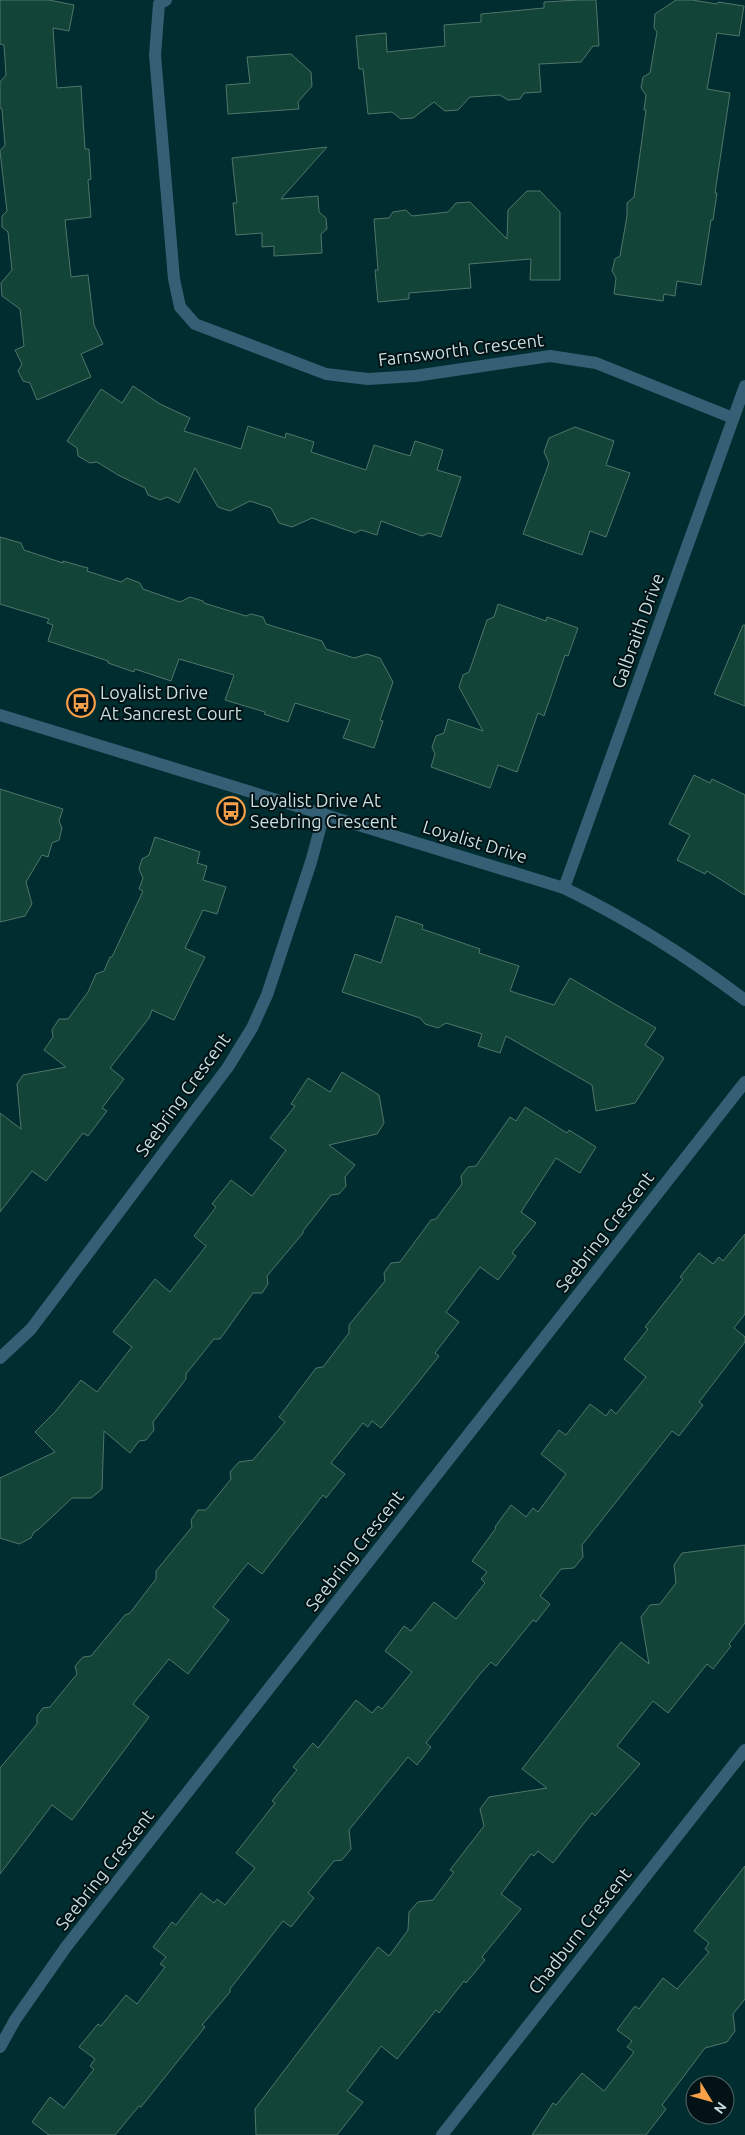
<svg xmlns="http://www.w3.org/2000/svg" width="745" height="2135" viewBox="0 0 745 2135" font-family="Ubuntu,sans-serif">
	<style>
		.building { fill: #134438; stroke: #50766b }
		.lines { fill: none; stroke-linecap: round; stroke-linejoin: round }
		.minor { stroke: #345f74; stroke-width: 12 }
		.tertiary { stroke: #345f74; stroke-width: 12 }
		.labels { text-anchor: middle; stroke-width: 4; stroke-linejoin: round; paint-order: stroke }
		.street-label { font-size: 18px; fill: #c9dfe0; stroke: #031214 }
		.poi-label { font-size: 18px; fill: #c9dfe0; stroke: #031214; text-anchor: start }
	</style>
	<rect width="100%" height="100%" fill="#002d30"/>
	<g class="building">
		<path d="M0 0H49L74 5 69 31 53 28 57 88 81 86 85 149H89L91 179 88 180 91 217 65 220 71 277 88 275 94 325 103 344 81 354 91 377 37 400 30 383 23 381 18 371 22 364 15 350 24 346 20 309 2 296 1 283 12 270 8 232 2 227V216L7 211 0 151 5 145 2 109 0 108V82L6 75 4 45 0 44Z"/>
		<path d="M579 0H596L599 46H593L581 62 539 64 541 92 524 93 520 99 508 100 500 95 470 97 458 110 445 111 434 102 413 118 401 119 392 112 368 114 363 69H359L356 36 386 33 387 52 445 46 444 25 481 22V14L544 8V2Z"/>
		<path d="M676 0H692L717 4 718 2 744 6 739 36 717 33 707 89 730 93 715 193H717L713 220H711L701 285 677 281 675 296 664 294 663 301 614 294 616 278 612 271 615 259 620 256 627 216V203L634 197 646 110H644L646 95 641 88 643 77 650 73 657 32 654 28 655 14Z"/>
		<path d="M291 54 311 72 312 86 298 102 299 109 228 114 226 85 250 83 247 57Z"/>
		<path d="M327 147 281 199 318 196 319 212 326 218 327 229 321 234 322 253 274 256V246L262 247V233L236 235 233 203H237L232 158Z"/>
		<path d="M527 191H540L560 212V280H530L531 259 469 264 471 288 409 293V299L378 302 375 270H378L374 219 389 218 393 212 406 210 412 216 448 212 456 203 470 202 507 239 508 210Z"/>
		<path d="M133 386 160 404 190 418 184 431 241 449 248 426 285 438 286 433 314 442 311 452 366 470 374 445 410 456 415 441 443 450 437 470 461 477 441 537 429 533 422 536 381 521 377 535 361 530 355 533 312 518 292 527 279 523 271 508 250 501 230 511 218 507 195 468 179 503 167 497 160 500 148 495 145 488 118 475 97 462 90 463 78 456 77 448 67 441 101 389 122 403Z"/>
		<path d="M575 427 614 441 606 465 630 473 606 537 590 531 582 555 523 534 549 463 544 452 549 438Z"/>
		<path d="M0 537 21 543 24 550 63 563V561L88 568 87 571 121 582 127 578 140 583 143 589 180 602 190 597 203 601 204 603 246 616 251 614 263 617 266 624 322 641 326 649 354 658 367 654 380 658 393 682 380 720 383 721 374 748 343 738 350 720 295 703 288 722 264 714 265 712 225 700 234 675 179 659 171 681 135 669 134 672 108 663V661L48 641 53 625 47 623 49 619 0 604Z"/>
		<path d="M498 604 546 621 547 617 578 628 568 656 565 655 544 716 538 713 517 772 498 765 490 788 431 767 435 754 432 747 436 736 444 733 448 719 483 731 459 687 463 675 469 672 487 620 494 617Z"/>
		<path d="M743 625H745V706L714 694Z"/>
		<path d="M694 775 710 783 712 779 745 795V895L707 871 705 874 677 860 690 835 669 824Z"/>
		<path d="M0 789 63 809 59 821 62 828 59 840 52 843 48 857 42 855 26 882 32 904 25 916 0 922Z"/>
		<path d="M155 837 200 852 197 863 207 866 203 880 226 887 217 914 203 910 185 948 205 957 174 1020 152 1010 149 1018 110 1068 124 1079 102 1108 107 1111 88 1136 83 1133 46 1181 32 1171 0 1212V1113L21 1129 17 1084 23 1075 66 1067 44 1050 53 1037 52 1030 59 1019H68L88 992 96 974 104 971 110 957H112L143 891 139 889 143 878 139 869 142 859 149 855Z"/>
		<path d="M396 916 423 925 422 929 480 949 479 953 519 966 510 991 554 1005 570 978 656 1028 645 1045 664 1058 635 1103 596 1111 592 1085 506 1036 500 1053 478 1046 482 1034 446 1023 438 1028 425 1024 420 1018 342 992 355 954 381 963Z"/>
		<path d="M342 1072 379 1095 384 1123 377 1134 329 1145 355 1165 345 1177 346 1186 339 1194 331 1195 303 1231V1233L267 1276 268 1284 262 1293H253L220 1339H214L186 1374V1379L153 1422 154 1430 146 1440 139 1441 130 1453 104 1431 102 1489 91 1498H72L39 1529 34 1532 31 1538 19 1544 0 1538V1478L55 1452 35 1432 55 1412 81 1380 97 1392 132 1347 113 1332 155 1279 170 1292 206 1246 194 1236 216 1207 212 1204 231 1180 252 1196 286 1150 270 1138 295 1106 291 1104 308 1078 330 1092Z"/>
		<path d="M525 1107 567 1133 569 1130 596 1147 580 1173 556 1158 521 1212 536 1223 512 1253 516 1256 498 1280 480 1267 446 1312 459 1322 435 1353 439 1356 420 1380 381 1428 372 1421 368 1427 363 1423 331 1463 345 1474 326 1498 323 1495 262 1574 248 1563 213 1607 229 1620 188 1674 169 1659 133 1704 149 1717 72 1820 52 1805 0 1874V1768L37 1724V1716L43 1708 50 1707 77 1674 75 1666 83 1657 91 1656 125 1615 130 1613 156 1579V1571L192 1527 191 1520 198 1510H206L231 1479 230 1472 239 1462 253 1460 285 1422 279 1417 316 1368 323 1367 349 1333V1325L385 1281 384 1273 391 1263 400 1262 431 1220 436 1219 462 1184 461 1176 468 1167 476 1166 510 1117 516 1121Z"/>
		<path d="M745 1234V1314L734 1328 745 1337V1342L699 1402 703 1405 679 1436 672 1431 582 1545 583 1557 574 1568 561 1569 540 1596 550 1604 536 1622 533 1620 496 1666 491 1662 480 1674 426 1743 431 1747 417 1765 408 1757 349 1830 351 1849 342 1860 334 1861 308 1893 314 1898 291 1927 283 1921 230 1989V1992L202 2025 205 2027 141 2107 139 2106 115 2135H49L32 2122 50 2097 64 2108 94 2069 90 2066 95 2059 79 2047 98 2024 101 2026 126 1995 137 2004 165 1967 160 1964 166 1957 153 1947 172 1922 176 1925 201 1893 214 1903 217 1899 225 1905 255 1868 236 1853 275 1803 272 1801 297 1770 293 1767 313 1743 318 1748 356 1700 372 1713 378 1706 382 1709 412 1672 385 1651 404 1626 411 1631 434 1602 456 1619 485 1583 481 1579 487 1572 472 1561 496 1528 495 1527 511 1505 526 1517 533 1508 538 1512 566 1474 541 1454 559 1430 566 1435 590 1404 606 1416 611 1409 616 1414 646 1377 624 1359 648 1329 645 1327 683 1279 680 1277 699 1253 713 1264 719 1257 723 1261Z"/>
		<path d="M745 1545V1623L729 1644 731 1646 713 1669 707 1664 668 1713 653 1701 617 1746 640 1764 595 1816 592 1813 553 1863 538 1851 534 1856 531 1854 501 1894 521 1909 482 1957 485 1960 466 1983 464 1981 439 2013 436 2010 397 2059 381 2046 376 2053 347 2091 363 2102 337 2135H256L255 2109 378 1947 389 1956 408 1930 409 1912 418 1902 433 1900 454 1872 450 1870 484 1826 480 1809 489 1797 547 1788 522 1769 621 1642 649 1664 641 1617 650 1605 660 1604 676 1583 674 1565 682 1553Z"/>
		<path d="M745 1866V1999L733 2014 735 2031 727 2042 705 2048 662 2105 666 2109 646 2135H532L553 2103 556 2105 582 2073 604 2091 634 2052 627 2047 632 2041 617 2030 635 2006 639 2009 663 1978 677 1989 709 1952 705 1949 709 1943 694 1931Z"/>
	</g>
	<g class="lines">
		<g class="minor">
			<path d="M166 0 159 4 155 55 174 279 180 307 195 324 326 374 368 379 415 376 550 356 596 363 733 418"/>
			<path d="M0 1358 31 1329 228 1067 252 1028 267 995 311 862 324 814"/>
			<path d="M0 2047 15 2020 66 1947 745 1082"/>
			<path d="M442 2135 745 1750"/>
		</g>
		<g class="tertiary">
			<path d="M0 715 564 888C628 919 688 957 745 1000"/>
			<path d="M564 888 745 386"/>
		</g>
	</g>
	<defs>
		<symbol id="bus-ring" viewBox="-11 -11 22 22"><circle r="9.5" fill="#031214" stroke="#f8a14a" stroke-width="1.5"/><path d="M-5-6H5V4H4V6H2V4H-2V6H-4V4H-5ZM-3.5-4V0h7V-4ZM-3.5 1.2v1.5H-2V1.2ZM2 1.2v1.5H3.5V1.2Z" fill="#f8a14a"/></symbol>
	</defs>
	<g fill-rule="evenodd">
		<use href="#bus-ring" x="65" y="687" width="32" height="32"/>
		<use href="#bus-ring" x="215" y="795" width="32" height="32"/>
	</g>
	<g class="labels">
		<g class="street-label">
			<text transform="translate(461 350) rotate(-7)" y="6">Farnsworth Crescent</text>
			<text transform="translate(638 631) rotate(-70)" y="6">Galbraith Drive</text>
			<text transform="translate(475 842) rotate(17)" y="6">Loyalist Drive</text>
			<text transform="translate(183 1095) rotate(-54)" y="6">Seebring Crescent</text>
			<text transform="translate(605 1232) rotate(-52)" y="6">Seebring Crescent</text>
			<text transform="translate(355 1551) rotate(-52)" y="6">Seebring Crescent</text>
			<text transform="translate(105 1870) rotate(-52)" y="6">Seebring Crescent</text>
			<text transform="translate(580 1931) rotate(-52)" y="6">Chadburn Crescent</text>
		</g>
		<g class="poi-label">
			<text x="100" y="699">Loyalist Drive<tspan x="100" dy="21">At Sancrest Court</tspan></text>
			<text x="250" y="807">Loyalist Drive At<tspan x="250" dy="21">Seebring Crescent</tspan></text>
		</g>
	</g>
	<g transform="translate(710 2100) rotate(127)"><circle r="24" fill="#031214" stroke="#526466"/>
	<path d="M0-4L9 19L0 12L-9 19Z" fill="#f8a14a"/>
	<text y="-8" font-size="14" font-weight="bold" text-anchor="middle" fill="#c9dfe0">N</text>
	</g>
</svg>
